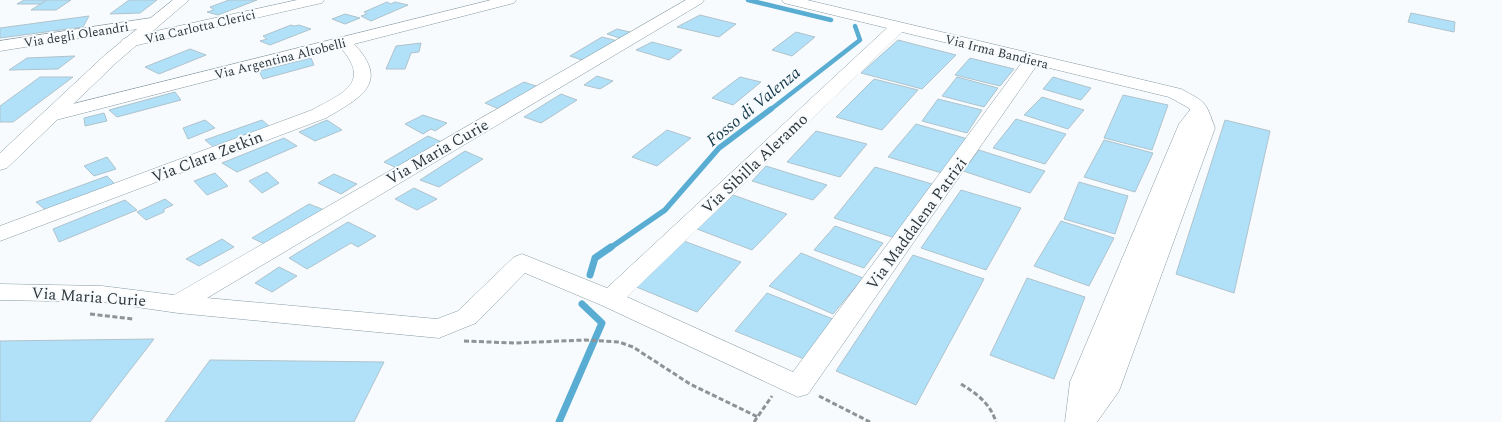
<svg xmlns="http://www.w3.org/2000/svg" width="1502" height="422" viewBox="0 0 1502 422" font-family="Spectral,serif">
	<style>
		.lines { fill: none; stroke-linecap: round; stroke-linejoin: round }
		.stream-far2 { stroke: #59add3; stroke-width: 4.5 }
		.stream-far1 { stroke: #59add3; stroke-width: 5.5 }
		.stream { stroke: #59add3; stroke-width: 7 }
		.building { fill: #b1e1f8; stroke: #afc3cd }
		.street-casing { stroke: #889ba4; stroke-width: 1 }
		.secondary-casing { stroke: #889ba4; stroke-width: 1 }
		.path { stroke: #8d9396; stroke-width: 3; stroke-dasharray: 5 2.5; stroke-linecap: butt }
		.street { fill: #fff; fill-rule: evenodd }
		.secondary { fill: #fff; fill-rule: evenodd }
		.labels { text-anchor: middle; stroke-width: 4; stroke-linejoin: round; paint-order: stroke }
		.far-street-label { font-size: 13px; fill: #2f373b; stroke: #f7fbfd }
		.street-label { font-size: 16px; fill: #2f373b; stroke: #f7fbfd }
		.water-label { font-size: 17px; font-style: italic; fill: #103647; stroke: #f7fbfd }
	</style>
	<rect width="100%" height="100%" fill="#f7fbfd"/>
	<g class="lines">
		<g class="stream-far2">
			<path d="M748 0 831 20"/>
			<path d="M770 110 860 40 855 26"/>
		</g>
		<path class="stream-far1" d="M610 248 665 210 719 148 771 109"/>
		<g class="stream">
			<path d="M590 275 595 258 611 247"/>
			<path d="M559 422 602 323 582 304"/>
		</g>
	</g>
	<g class="building">
		<path d="M24 0H47L41 4H17Z"/>
		<path d="M47 0H71L56 10H31Z"/>
		<path d="M129 0H157L140 13 110 14Z"/>
		<path d="M229 0H257L218 15 207 12 214 10 210 7Z"/>
		<path d="M387 2 391 4 395 2 408 5 371 21 361 16 367 14 364 12Z"/>
		<path d="M1411 13 1455 22 1454 32 1408 22Z"/>
		<path d="M345 14 360 18 345 24 332 19Z"/>
		<path d="M700 15 736 24 719 37 677 27Z"/>
		<path d="M89 16 83 27 0 38V28Z"/>
		<path d="M291 25 294 26 299 25 311 29 270 45 260 41 267 39 263 36Z"/>
		<path d="M617 29 634 33 623 39 607 34Z"/>
		<path d="M796 32 815 37 792 56 772 50Z"/>
		<path d="M602 37 618 41 585 61 570 56Z"/>
		<path d="M898 40 956 55 922 89 861 73Z"/>
		<path d="M652 42 682 50 669 60 636 50Z"/>
		<path d="M421 43 419 52 411 53 405 69H386L396 46Z"/>
		<path d="M190 49 206 55 159 74 145 67Z"/>
		<path d="M75 56 58 69 9 70 27 58Z"/>
		<path d="M311 58 314 65 263 79 259 71Z"/>
		<path d="M970 58 1014 69 1000 86 955 75Z"/>
		<path d="M597 76 613 81 600 89 584 85Z"/>
		<path d="M40 77H73L13 122H0V106Z"/>
		<path d="M740 77 761 82 733 105 712 98Z"/>
		<path d="M957 77 998 88 984 107 942 96Z"/>
		<path d="M1053 77 1091 88 1081 100 1043 89Z"/>
		<path d="M874 79 918 90 882 130 836 117Z"/>
		<path d="M524 82 539 87 499 109 485 103Z"/>
		<path d="M175 92 181 100 117 117 109 110Z"/>
		<path d="M561 94 577 100 541 123 524 117Z"/>
		<path d="M1123 95 1168 105 1152 150 1104 138Z"/>
		<path d="M1042 97 1084 110 1068 129 1024 115Z"/>
		<path d="M938 99 982 110 967 133 922 121Z"/>
		<path d="M104 113 107 121 85 126 84 118Z"/>
		<path d="M423 115 447 123 435 131 431 129 423 134 405 124Z"/>
		<path d="M1016 119 1066 134 1045 164 993 148Z"/>
		<path d="M205 120 215 128 188 139 183 128Z"/>
		<path d="M262 120 270 127 216 149 205 140Z"/>
		<path d="M327 120 342 130 315 141 299 132Z"/>
		<path d="M1225 120 1270 131 1234 293 1176 274Z"/>
		<path d="M916 124 968 139 942 173 888 157Z"/>
		<path d="M667 130 691 138 657 166 632 157Z"/>
		<path d="M816 131 867 144 840 177 787 162Z"/>
		<path d="M428 136 442 142 399 169 384 162Z"/>
		<path d="M284 138 297 146 237 172 222 163Z"/>
		<path d="M1104 140 1153 153 1135 192 1084 177Z"/>
		<path d="M979 150 1045 171 1030 193 963 171Z"/>
		<path d="M465 151 483 159 439 187 420 180Z"/>
		<path d="M107 157 116 169 94 176 84 166Z"/>
		<path d="M766 166 827 185 813 200 752 181Z"/>
		<path d="M875 167 932 184 895 238 834 218Z"/>
		<path d="M267 172 279 183 262 193 249 181Z"/>
		<path d="M215 173 228 186 207 195 194 181Z"/>
		<path d="M334 174 357 184 341 194 318 183Z"/>
		<path d="M107 176 116 185 48 212 36 202Z"/>
		<path d="M1079 182 1128 196 1115 234 1064 219Z"/>
		<path d="M414 188 437 199 417 210 395 199Z"/>
		<path d="M961 190 1021 208 986 270 921 248Z"/>
		<path d="M733 195 787 214 752 250 697 229Z"/>
		<path d="M165 199 173 205 164 209V212L146 220 137 212Z"/>
		<path d="M125 200 137 210 59 242 53 229Z"/>
		<path d="M309 204 327 211 269 246 252 238Z"/>
		<path d="M1061 221 1114 238 1089 286 1034 266Z"/>
		<path d="M348 222 376 236 358 247 351 243 307 269 289 258Z"/>
		<path d="M835 226 883 243 864 268 814 250Z"/>
		<path d="M222 239 234 247 199 266 186 259Z"/>
		<path d="M681 240 741 262 697 312 634 286Z"/>
		<path d="M801 253 863 278 833 314 769 286Z"/>
		<path d="M913 255 984 279 916 405 836 371Z"/>
		<path d="M279 267 297 276 272 292 255 283Z"/>
		<path d="M1027 278 1085 297 1054 379 990 355Z"/>
		<path d="M767 293 833 319 804 359 735 331Z"/>
		<path d="M154 339 90 422H0V341Z"/>
		<path d="M210 360 384 362 354 422H165Z"/>
	</g>
	<g class="lines">
		<defs>
			<g id="street">
				<path d="M297 0H324L322 3 317 4 129 47 123 45 121 42 123 39 129 37Z"/>
				<path d="M491 0H516L514 3 354 44C391 83 360 98 326 118L0 241V226L312 110C343 93 372 83 340 47L52 121 45 119 43 115 45 111Z"/>
				<path d="M686 0H704L702 3 207 298 437 319 458 311 514 257 522 254 607 288 887 28 784 3 782 0H807L1181 89C1207 103 1205 101 1215 128L1119 391 1097 422H1065L1070 382 1179 124 1190 110 1189 108 1169 97 1037 65 808 394 798 397 601 305 525 273 476 323 439 338 178 313 102 302 0 300V284L102 286 174 295ZM902 32 1023 61 793 372 627 297Z"/>
				<path d="M151 18 156 20 159 23 156 26 0 51V41Z"/>
			</g>
			<path id="secondary" d="M173 0H189L117 62 7 168 0 170V153L105 55Z"/>
		</defs>
		<use href="#street" class="street-casing"/>
		<use href="#secondary" class="secondary-casing"/>
		<g class="path">
			<path d="M90 314 133 319"/>
			<path d="M464 341 514 343 585 340 619 342 633 347 690 384 758 417"/>
			<path d="M961 384C977 394 990 403 996 422"/>
			<path d="M819 396 870 422"/>
			<path d="M754 422 772 396"/>
		</g>
		<use href="#street" class="street"/>
		<use href="#secondary" class="secondary"/>
	</g>
	<g class="labels">
		<g class="far-street-label">
			<text transform="translate(200 26) rotate(-13)" y="5">Via Carlotta Clerici</text>
			<text transform="translate(76 34) rotate(-9)" y="5">Via degli Oleandri</text>
			<text transform="translate(997 51) rotate(14)" y="5">Via Irma Bandiera</text>
			<text transform="translate(280 58) rotate(-14)" y="5">Via Argentina Altobelli</text>
		</g>
		<g class="street-label">
			<text transform="translate(437 151) rotate(-30)" y="6">Via Maria Curie</text>
			<text transform="translate(207 156) rotate(-21)" y="6">Via Clara Zetkin</text>
			<text transform="translate(754 163) rotate(-43)" y="6">Via Sibilla Aleramo</text>
			<text transform="translate(916 223) rotate(-54)" y="6">Via Maddalena Patrizi</text>
			<text transform="translate(89 296) rotate(4)" y="6">Via Maria Curie</text>
		</g>
		<g class="water-label">
			<text transform="translate(753 106) rotate(-39)" y="6">Fosso di Valenza</text>
		</g>
	</g>
</svg>
